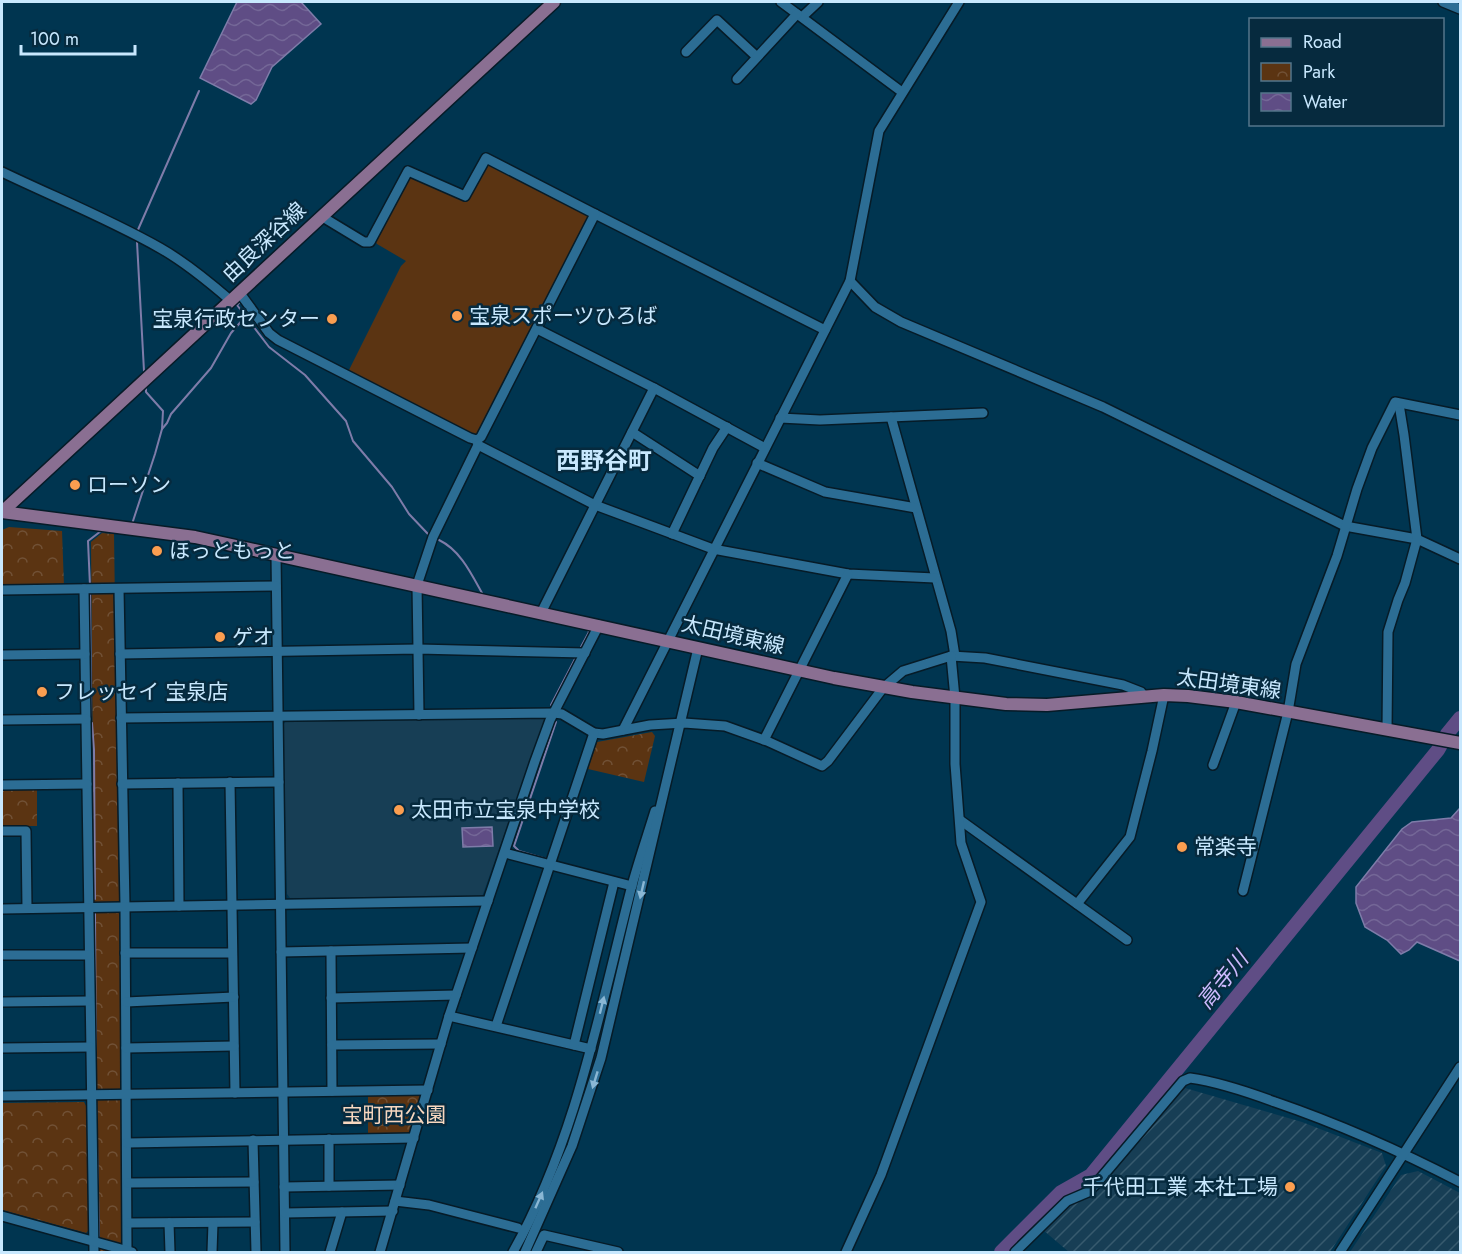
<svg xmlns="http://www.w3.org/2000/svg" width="1462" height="1254" font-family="Jost,'Noto Sans JP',sans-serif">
<defs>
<pattern id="industrial-furrows" width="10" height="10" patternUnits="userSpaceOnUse" patternTransform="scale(1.5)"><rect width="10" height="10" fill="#173e55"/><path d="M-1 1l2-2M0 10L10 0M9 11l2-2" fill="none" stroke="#375a6e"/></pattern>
<pattern id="park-crowns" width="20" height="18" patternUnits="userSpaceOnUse" patternTransform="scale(1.5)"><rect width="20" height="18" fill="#5b3412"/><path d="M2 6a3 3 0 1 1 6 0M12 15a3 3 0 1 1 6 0" fill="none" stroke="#715136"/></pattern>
<pattern id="water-waves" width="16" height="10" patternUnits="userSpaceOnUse" patternTransform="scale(1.5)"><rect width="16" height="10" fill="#5f4d85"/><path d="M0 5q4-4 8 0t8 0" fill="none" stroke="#746797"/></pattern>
</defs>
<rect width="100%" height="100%" fill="#003550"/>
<path fill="#173e55" d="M542 715 545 720 482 897 290 898 287 894 283 725 287 720Z"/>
<g fill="url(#industrial-furrows)">
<path d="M1185 1088 1302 1122 1382 1153 1386 1166 1330 1252H1069L1043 1230 1067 1205 1098 1188 1179 1092Z"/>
<path d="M1418 1171 1460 1193V1252H1350L1401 1175Z"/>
</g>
<path fill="#5b3412" d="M489 164 589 214 590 218 479 435 475 436 351 374 349 370 401 266 406 261 377 244 375 241 409 175 412 174 467 202 485 166Z"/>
<g fill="url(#park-crowns)">
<path d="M9 527 62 531 64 586 2 587V530Z"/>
<path d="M102 533 114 534 124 1252H97L91 542Z"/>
<path d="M652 732 655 736 644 782 588 769 597 742Z"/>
<path d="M37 789V826H2V790Z"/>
<path d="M428 1090 414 1138 368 1139V1091Z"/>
<path d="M84 1102 86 1106 90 1229 86 1233 2 1210V1103Z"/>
</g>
<g fill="url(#water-waves)" stroke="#7e7ca9" stroke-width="1.5">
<path d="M237 2H301L321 24 272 67 256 100 251 104 200 78Z"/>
<path d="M1460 808V961L1417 942 1409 950 1401 954 1387 940 1365 927 1356 903V887L1402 829 1412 822 1451 818Z"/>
<path d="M492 827 493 846 463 847 462 828Z"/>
</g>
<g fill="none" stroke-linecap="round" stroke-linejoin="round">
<g stroke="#7e7ca9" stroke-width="2">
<path d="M137 232 199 91"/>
<path d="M137 242 144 371"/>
<path d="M241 301 237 305 269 347 305 375 346 421 353 441 392 487 409 514 428 534"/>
<path d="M162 429 167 423 171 414 211 368 231 333 245 317"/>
<path d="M132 524 155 454 162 429 163 411 146 392V387"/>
<path d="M439 540C460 550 471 573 482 593"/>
<path d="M90 586 88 541 101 531 119 533"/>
<path d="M90 592 91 718"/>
<path d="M487 607 517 614"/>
<path d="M581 647 589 632 587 628"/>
<path d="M551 705 575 659"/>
<path d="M92 723 94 750 95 899"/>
<path d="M550 860 519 851 514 846 556 722"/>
<path d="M95 913 96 1088"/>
<path d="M96 1101 99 1236"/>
<path d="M99 1250V1252"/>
</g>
<path stroke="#5f4d85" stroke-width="14" d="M1001 1252 1061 1192 1091 1175 1438 750 1447 734 1460 718"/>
<g stroke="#061b27" stroke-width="12">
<g id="minor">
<path d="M781 2 902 92"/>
<path d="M1443 2 1460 9"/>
<path d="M802 17 818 2"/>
<path d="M686 52 717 20 757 57"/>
<path d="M737 79 797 14"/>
<path d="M2 172C54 197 109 219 160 248 185 262 208 281 230 300"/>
<path d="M595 214 825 330"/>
<path d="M850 281 875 307 901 322 1103 407 1345 526 1417 539 1460 559"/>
<path d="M239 292 269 333 278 340 470 438 477 440 481 437 595 214 486 158 465 196 408 171 370 242H364L321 216"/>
<path d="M537 329 654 388 765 448"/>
<path d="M891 417 951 631 955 656"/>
<path d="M780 418 820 420 983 413"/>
<path d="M632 432 700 476"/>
<path d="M477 440 478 445 595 505 713 549 848 574 935 578"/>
<path d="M757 463 825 492 916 508"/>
<path d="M672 534 713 448 727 427"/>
<path d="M276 554 285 1252"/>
<path d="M84 589 94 1252"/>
<path d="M119 589 125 906 127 1252"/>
<path d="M2 590 276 586"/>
<path d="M541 613 654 388"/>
<path d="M120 654 418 649 585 653"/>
<path d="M2 655 85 654"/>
<path d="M419 715 417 585 433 537 478 445"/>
<path d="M121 718 554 713 562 714 594 733 603 734 650 725 684 723 725 726 767 741 822 766 828 761 883 688 903 671 951 656 985 658 1123 685 1141 692 1145 697"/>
<path d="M2 720 86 719"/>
<path d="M623 730 850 281 879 131 959 2"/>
<path d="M1387 730 1388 632 1398 600 1405 583 1417 539 1404 435 1399 404"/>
<path d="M764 740 848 574"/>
<path d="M1213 765 1236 702"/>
<path d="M230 782 235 1093"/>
<path d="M178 783 179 906"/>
<path d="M122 784 279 782"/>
<path d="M2 785 87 784"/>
<path d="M960 820 1127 940"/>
<path d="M2 831H26L27 908"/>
<path d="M505 853 632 886"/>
<path d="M1243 891 1288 712 1296 664 1337 556 1357 489 1372 448 1395 402 1460 415"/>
<path d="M1077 904 1130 837 1152 751 1164 695"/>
<path d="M2 909 488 901"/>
<path d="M331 951 332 1091"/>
<path d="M281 952 472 948"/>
<path d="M125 953H232"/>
<path d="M2 955H89"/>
<path d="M331 998 456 995"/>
<path d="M2 1002 89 1001"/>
<path d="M126 1002 234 997"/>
<path d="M449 1016 591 1049"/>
<path d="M496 1026 594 733"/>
<path d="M332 1045 441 1044"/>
<path d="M574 1045 614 882"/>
<path d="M2 1048 90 1047"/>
<path d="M126 1048 234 1046"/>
<path d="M2 1096 428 1090"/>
<path d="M253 1140 256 1252"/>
<path d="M127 1143 414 1138"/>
<path d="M128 1183 254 1182"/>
<path d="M329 1186V1139"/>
<path d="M284 1187 400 1185"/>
<path d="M395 1201 429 1205 518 1228"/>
<path d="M285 1213 393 1211"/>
<path d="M2 1216 132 1252"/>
<path d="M128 1223 255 1222"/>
<path d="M169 1223 170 1252"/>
<path d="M212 1252 213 1223"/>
<path d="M330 1252 342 1212"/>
<path d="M380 1252 449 1016 535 761 550 720 599 625"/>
<path d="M513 1252C576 1139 599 1013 631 889 638 863 647 837 655 811"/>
<path d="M525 1252 572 1146 601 1058 698 648"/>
<path d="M536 1252 544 1235 618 1252"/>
<path d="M846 1252 881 1175 981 902 961 843 955 764V698L951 656"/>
<path d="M1015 1252 1067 1201 1088 1192 1095 1185 1183 1081 1190 1078C1219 1082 1248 1092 1275 1102 1339 1124 1400 1151 1460 1182"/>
<path d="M1340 1252 1460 1067"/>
</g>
</g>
<g stroke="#061b27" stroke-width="15">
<g id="major">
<path d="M2 512 195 537 834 678 912 692 1006 704 1047 705 1164 695 1188 696 1236 702 1460 743"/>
<path d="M2 512 554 2"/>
</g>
</g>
<use href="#minor" stroke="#2c6d94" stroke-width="9"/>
<use href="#major" stroke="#8a6f92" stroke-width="12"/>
</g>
<defs><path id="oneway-solid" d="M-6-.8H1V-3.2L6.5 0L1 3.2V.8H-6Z" transform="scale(1.5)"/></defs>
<g fill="#8ab7d4">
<use href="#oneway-solid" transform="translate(642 890) rotate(103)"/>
<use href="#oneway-solid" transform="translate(602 1005) rotate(-76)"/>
<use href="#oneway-solid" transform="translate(595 1080) rotate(107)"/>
<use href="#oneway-solid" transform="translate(539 1200) rotate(-66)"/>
</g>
<g fill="#fb9e50" stroke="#062a3e" stroke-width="2">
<circle cx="457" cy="316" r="6"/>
<circle cx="332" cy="319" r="6"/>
<circle cx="75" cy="485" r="6"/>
<circle cx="157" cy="551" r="6"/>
<circle cx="220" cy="637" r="6"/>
<circle cx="42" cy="692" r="6"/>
<circle cx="399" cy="810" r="6"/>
<circle cx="1182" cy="847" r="6"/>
<circle cx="1290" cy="1187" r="6"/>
</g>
<g text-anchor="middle" stroke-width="5" stroke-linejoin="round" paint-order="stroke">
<g font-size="21" fill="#c8e8fe" stroke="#062a3e">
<text transform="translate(264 242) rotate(-43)" y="7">由良深谷線</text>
<text transform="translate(733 635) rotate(13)" y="7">太田境東線</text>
<text transform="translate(1229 684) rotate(8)" y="7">太田境東線</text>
</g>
<g font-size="21" fill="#c8e8fe" stroke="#062a3e" text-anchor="start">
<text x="469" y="323">宝泉スポーツひろば</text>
<text x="320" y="326" text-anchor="end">宝泉行政センター</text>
<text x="87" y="492">ローソン</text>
<text x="169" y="558">ほっともっと</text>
<text x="232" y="644">ゲオ</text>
<text x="54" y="699">フレッセイ 宝泉店</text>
<text x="411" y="817">太田市立宝泉中学校</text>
<text x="1194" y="854">常楽寺</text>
<text x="1278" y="1194" text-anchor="end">千代田工業 本社工場</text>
</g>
<g font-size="21" fill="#f7d7bf" stroke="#062a3e">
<text x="394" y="1122">宝町西公園</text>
</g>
<g font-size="22" font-style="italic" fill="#cebafe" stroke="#062a3e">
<text transform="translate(1222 980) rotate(-51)" y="8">高寺川</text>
</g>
<g font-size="24" font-weight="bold" fill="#c8e8fe" stroke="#062a3e">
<text x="604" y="469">西野谷町</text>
</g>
</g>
<rect width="1462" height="1254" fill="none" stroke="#c8e8fe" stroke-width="6"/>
<rect x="1249" y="18" width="195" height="108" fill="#062a3e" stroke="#54768b" stroke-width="1.5"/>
<rect x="1261" y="38" width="30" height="9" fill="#8a6f92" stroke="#54768b" stroke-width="1.5"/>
<text x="1303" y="48" font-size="18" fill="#c8e8fe">Road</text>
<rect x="1261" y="63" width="30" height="18" fill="url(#park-crowns)" stroke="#54768b" stroke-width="1.5"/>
<text x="1303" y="78" font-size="18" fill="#c8e8fe">Park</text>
<rect x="1261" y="93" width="30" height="18" fill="url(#water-waves)" stroke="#54768b" stroke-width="1.5"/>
<text x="1303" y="108" font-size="18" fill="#c8e8fe">Water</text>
<path d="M21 45v9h114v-9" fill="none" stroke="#c8e8fe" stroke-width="3"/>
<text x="30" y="45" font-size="18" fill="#c8e8fe" stroke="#062a3e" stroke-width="4.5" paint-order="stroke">100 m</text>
</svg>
